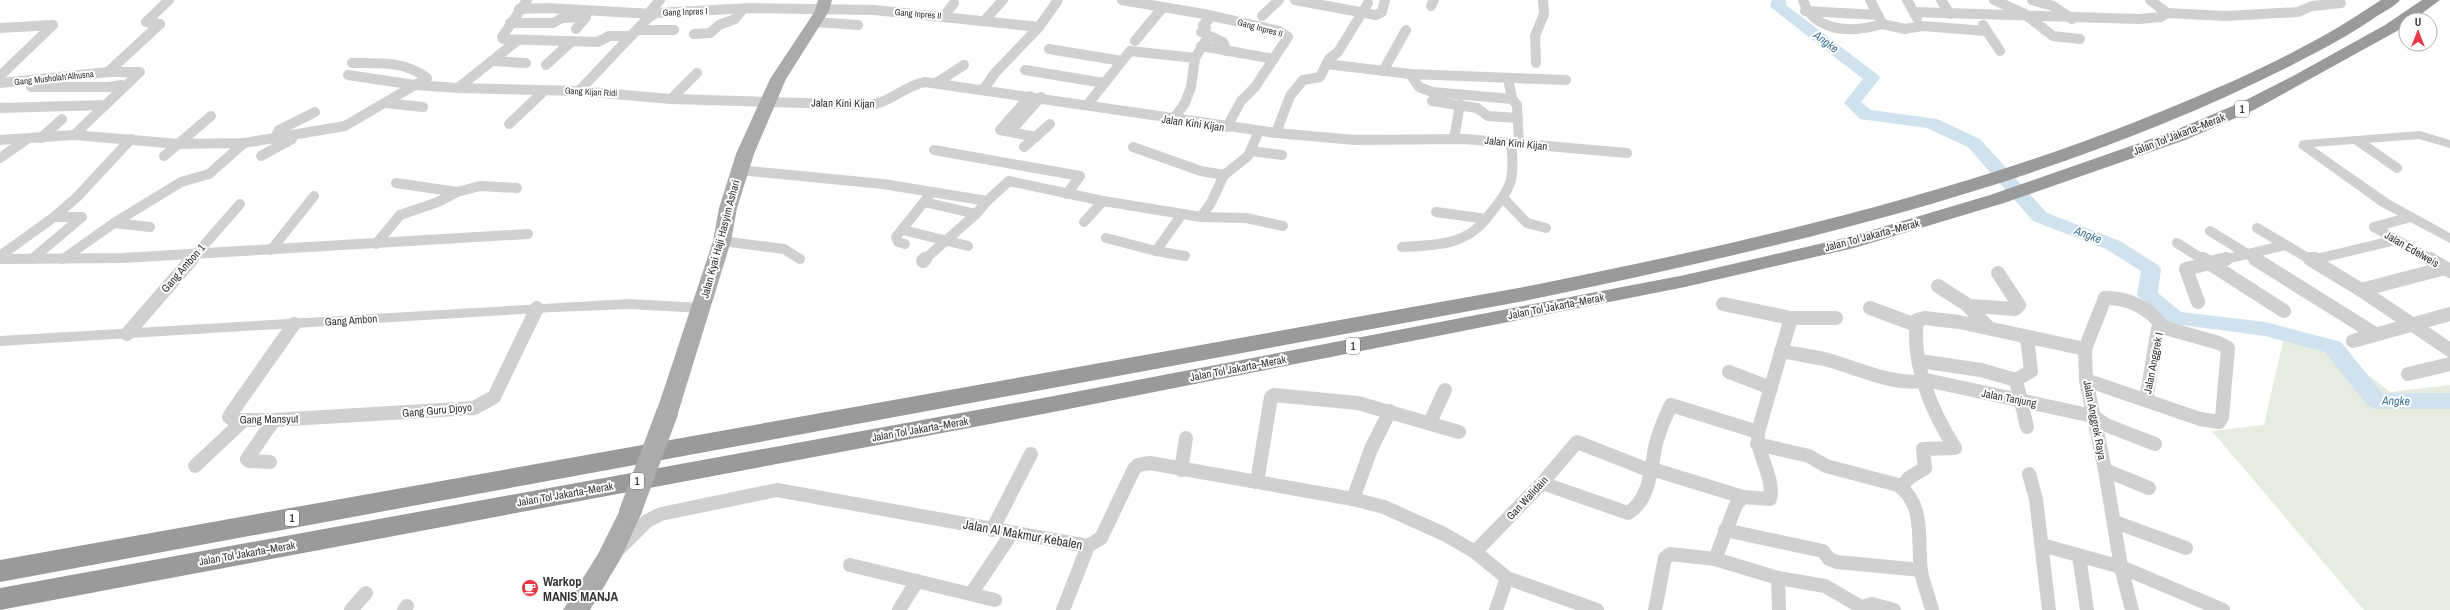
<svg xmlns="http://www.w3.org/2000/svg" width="2450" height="610" font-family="'Archivo Narrow',sans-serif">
<rect width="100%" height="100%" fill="#fff"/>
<path fill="#e6ecdf" d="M2285 333 2326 342 2390 392 2450 385V610H2364L2212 431 2264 425Z"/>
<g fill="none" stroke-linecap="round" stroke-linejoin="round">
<path fill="#cfe2ee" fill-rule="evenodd" d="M1772 0H1786V5L1878 75 1880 78 1861 102 1871 110 1937 119 1980 139 2047 213 2120 241 2158 265 2161 269 2158 293 2181 312 2265 322 2341 342 2382 393H2450V409H2376L2368 406 2325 352 2265 336 2167 323 2137 295 2141 271 2106 249 2033 221 1968 147 1927 128 1860 119 1844 103 1863 79 1773 9 1770 6Z"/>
<g stroke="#d0d0d0" stroke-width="10">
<path d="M527 0 502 37 503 39 598 42 609 36H631"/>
<path d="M1122 0 1204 14 1279 31 1288 37 1255 87 1241 101 1227 127"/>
<path d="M1295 0 1376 15 1382 12 1385 0"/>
<path d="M1803 0C1814 33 1853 33 1882 24"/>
<path d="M1870 0 1881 21"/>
<path d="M1907 0 1917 18"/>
<path d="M1941 0 1950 14"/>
<path d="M1994 0 2023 13 2053 36 2080 39"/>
<path d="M2032 0 2053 6 2072 19"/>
<path d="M1431 6 1434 0"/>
<path d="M519 9 548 8 653 14"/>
<path d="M1805 11 1878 15"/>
<path d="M1914 12 2139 19 2161 17 2167 13 2150 0"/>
<path d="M2167 13 2226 16 2298 12 2312 6 2341 3"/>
<path d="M648 14 660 0"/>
<path d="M944 16 954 3"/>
<path d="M1212 16 1203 25 1206 28 1201 32 1223 42 1227 51"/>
<path d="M1262 16 1279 0"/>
<path d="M984 21 1003 0"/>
<path d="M815 22 858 25"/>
<path d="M510 23H553L562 18 586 17"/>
<path d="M160 24 146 22 169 0"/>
<path d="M1882 24 1905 29 1922 26 1986 31"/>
<path d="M1983 25 2000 51"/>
<path d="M0 28 53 25 0 76"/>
<path d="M576 29 586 17"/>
<path d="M637 30H674"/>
<path d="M694 34 710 33 719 25 735 19 743 9"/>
<path d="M1135 41 1163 7"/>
<path d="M1201 46 1274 59"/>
<path d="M1049 49 1122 61"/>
<path d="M493 61 526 63"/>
<path d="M1536 63 1535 36 1544 14 1543 0"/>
<path d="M1326 64 1410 74 1566 80"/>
<path d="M546 65 572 41"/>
<path d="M1025 70 1104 83"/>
<path d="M1383 71 1406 30"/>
<path d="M108 72 160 24"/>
<path d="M1410 74 1419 87 1432 92 1512 99"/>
<path d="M348 75 415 85 458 88 579 91 671 99 869 105C890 103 904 86 925 82L1276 133 1355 140 1465 139 1627 153"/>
<path d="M1508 78 1512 99 1517 105 1519 144"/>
<path d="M0 83 108 72H140L74 135"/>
<path d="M936 83 964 65"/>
<path d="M31 87H109L121 85"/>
<path d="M458 88 518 40"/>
<path d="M983 90 995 73 1039 27 1058 0"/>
<path d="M579 91 648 18 656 13 750 8 874 10 1039 27"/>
<path d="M1030 96 1000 130 1036 137"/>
<path d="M671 99 697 73"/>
<path d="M1432 101 1477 108 1488 116 1518 118"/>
<path d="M386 103 423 107"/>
<path d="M1088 104 1130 51 1195 58"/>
<path d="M0 108 105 105"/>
<path d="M1173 120 1185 103 1191 87 1195 58 1208 37"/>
<path d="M509 124 544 91"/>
<path d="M1010 132 1041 97"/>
<path d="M1276 133 1290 96 1303 80 1320 77 1329 59 1338 52 1368 3"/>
<path d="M41 138 62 119"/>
<path d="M274 139 279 130 315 112"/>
<path d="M1454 139 1460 104"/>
<path d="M0 140 74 135 179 144 244 143 345 126 427 78C405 61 379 63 352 63"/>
<path d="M2358 141 2397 168"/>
<path d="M1024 147 1050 124"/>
<path d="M1133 147 1201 171 1224 175"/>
<path d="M934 150 1080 176 1067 194"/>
<path d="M1251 151 1282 155"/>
<path d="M164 156 211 116"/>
<path d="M261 156 292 139"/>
<path d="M0 158 26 140"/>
<path d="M739 170 883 184 987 201 1009 181 1103 201 1201 217 1246 218 1283 226"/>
<path d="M396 183 457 192 480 186 517 188"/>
<path d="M932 192 924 202 976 214"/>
<path d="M1503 198 1527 223 1546 228"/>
<path d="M1436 212 1486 219C1510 188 1516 184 1511 143"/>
<path d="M1201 217 1211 203 1224 175 1248 156 1259 131"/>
<path d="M1084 222 1103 201"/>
<path d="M114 223 150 227"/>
<path d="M2374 227 2432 260"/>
<path d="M2374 227 2411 217"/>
<path d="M2257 228 2311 260"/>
<path d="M903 230 968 246"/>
<path d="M2210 231 2257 260"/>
<path d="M1106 238 1156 251 1182 214"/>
<path d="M722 241 784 249 800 259"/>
<path d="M2177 243 2204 260"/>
<path d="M376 244 400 215 438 202 457 192"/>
<path d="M905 244 898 242 896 237 924 202"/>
<path d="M1402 247C1434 245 1465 246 1486 219"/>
<path d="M271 250 314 196"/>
<path d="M1156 251 1185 256"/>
<path d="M0 256 54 217 77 197 131 139"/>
<path d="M0 259 123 258 528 234"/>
<path d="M32 259 82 217H54"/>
<path d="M63 259 114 223 181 182 209 174 244 143"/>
<path d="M191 260 240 204"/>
<path d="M924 260 976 214 987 201"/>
<path d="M2222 260 2286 245"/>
<path d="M2312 260 2396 240"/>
</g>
<g stroke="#d0d0d0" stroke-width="14">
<path d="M2203 259 2284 311"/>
<path d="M2255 259 2375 334"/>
<path d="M2310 259 2361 290 2450 350"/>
<path d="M2430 259 2450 271"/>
<path d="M2312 260 2315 259"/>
<path d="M923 261 925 259"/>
<path d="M1938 286 1966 304 1989 328"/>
<path d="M2361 290 2445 268"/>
<path d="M2198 302 2186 269 2226 259"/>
<path d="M1723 304 1791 318H1836"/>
<path d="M1972 306 2015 309 2019 305 1998 273"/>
<path d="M1870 308 1916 325"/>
<path d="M294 324 232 412 229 417 233 420H274L474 408 494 397 537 308"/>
<path d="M127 334 192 259"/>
<path d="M2353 341 2450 314"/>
<path d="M1781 351C1795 354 1810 356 1824 359 1853 366 1897 388 1926 380"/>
<path d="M1920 361 1981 370 2016 380 2031 371 2027 337"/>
<path d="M1729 372 1771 388"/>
<path d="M2408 374 2450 364"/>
<path d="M1926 380 2093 416 2106 425 2155 444"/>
<path d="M2016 380 2027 427"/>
<path d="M2086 380 2200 419 2219 422 2222 417 2228 348 2219 343 2162 327"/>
<path d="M2146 400 2158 329 2162 327"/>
<path d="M1430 422 1445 390"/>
<path d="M1757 444 1809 456 1826 466 1898 485C1926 505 1917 541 1921 571 1923 584 1929 597 1932 610"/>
<path d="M270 462 249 461 247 459 274 420"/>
<path d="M195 466 243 421"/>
<path d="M1652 469 1743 497 1770 499C1775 477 1756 455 1758 432L1791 318"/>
<path d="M1181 470 1186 438"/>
<path d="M2105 470 2149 488"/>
<path d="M2029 474 2036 499 2049 610"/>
<path d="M1257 482 1271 397 1274 395 1358 403 1459 432"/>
<path d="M1542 483 1628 513C1651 499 1651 466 1656 443 1660 430 1665 417 1671 405L1758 432"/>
<path d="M1901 487 1909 478 1925 468 1923 449 1955 448C1932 412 1911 364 1917 320L1925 318 1959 322 2085 349"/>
<path d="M1353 499 1371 449 1390 411"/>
<path d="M2115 522 2186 548"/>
<path d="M992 530 1031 454"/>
<path d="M1725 530 1823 551 1829 559 1837 562 1921 570"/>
<path d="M2042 545 2121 567 2223 610"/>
<path d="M619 549 647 521 661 514 777 490 1088 546 1101 538 1134 469 1138 465 1150 463 1353 499 1384 507 1444 534 1475 552 1507 578 1597 610"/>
<path d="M1475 552 1542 483 1577 442 1651 471"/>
<path d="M2079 556 2087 610"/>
<path d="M1715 559 1736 505 1743 497"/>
<path d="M850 565 995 600"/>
<path d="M1778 578 1779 610"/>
<path d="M971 594 1012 533"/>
<path d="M351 610 366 593"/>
<path d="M404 610 407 606"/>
<path d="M899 610 917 581"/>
<path d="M1063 610 1088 546"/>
<path d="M1496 610 1507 578"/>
<path d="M1655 610 1665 558 1670 554 1715 559 1778 578 1825 586 1861 607 1872 604 1894 610"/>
<path d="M2132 610 2121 567 2105 470 2086 380 2085 349 2105 298C2126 297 2151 308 2162 327"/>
</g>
<g fill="#d0d0d0" fill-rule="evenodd">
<path d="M2420 131 2450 140V148L2419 139 2314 147 2390 200 2450 233V243L2380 206 2298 147 2300 141 2305 140Z"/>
<path d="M629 299 702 303 708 304 710 308 708 312 702 313 629 309 553 312 0 346V336Z"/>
</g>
<g fill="#ababab" fill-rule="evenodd">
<path d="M818 0H832L829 11 786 79 754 154 737 208 731 241 678 413 675 418 667 420 659 418 656 413 713 241 719 208 736 154 770 79 815 11Z"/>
<path d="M630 503 638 506 642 512 621 558 590 610H563L598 554 622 506Z"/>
</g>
<g fill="#9a9a9a" fill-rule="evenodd">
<path d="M2381 0H2400C2394 7 2385 11 2377 16 2350 35 2321 50 2292 65 2051 187 1787 246 1524 301L0 582V560L1524 287C1733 245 1941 199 2140 120 2202 95 2264 69 2323 36 2343 25 2362 12 2381 0Z"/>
<path d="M2422 0H2440L2413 20H2406V25L2397 31 2254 110 2185 140 2004 203 1854 248 1685 287 1043 414 0 610V588L1043 398 1685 275 1849 237 1990 195 2171 132 2242 102 2293 76 2385 25Z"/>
</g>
<path stroke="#ababab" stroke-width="22" d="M630 512 667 413"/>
</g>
<defs>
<g id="cafe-disc" transform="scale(0.9)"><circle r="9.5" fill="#e63946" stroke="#fff"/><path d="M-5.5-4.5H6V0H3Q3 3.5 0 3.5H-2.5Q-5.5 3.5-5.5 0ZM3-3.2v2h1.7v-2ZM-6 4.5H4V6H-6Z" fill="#fff"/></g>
</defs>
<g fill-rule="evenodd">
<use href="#cafe-disc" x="530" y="588"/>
</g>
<g text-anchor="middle" stroke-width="4" stroke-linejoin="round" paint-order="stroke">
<g font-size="9" fill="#333" stroke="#fff">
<text transform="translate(685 12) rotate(-2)" y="3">Gang Inpres I</text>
<text transform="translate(918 14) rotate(5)" y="3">Gang Inpres II</text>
<text transform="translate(1260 28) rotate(15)" y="3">Gang Inpres II</text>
<text transform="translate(54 78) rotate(-6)" y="3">Gang Musholah'Alhusna</text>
<text transform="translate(591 92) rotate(3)" y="3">Gang Kijan Ridi</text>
</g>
<g fill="#fff" stroke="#707070" stroke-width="1">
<rect x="2235" y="101" width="14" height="16" rx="3"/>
<rect x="1346" y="338" width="14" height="16" rx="3"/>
<rect x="630" y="473" width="14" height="16" rx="3"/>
<rect x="285" y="510" width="14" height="16" rx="3"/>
</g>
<g font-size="10" font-weight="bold" fill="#333">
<text x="2242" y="113">1</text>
<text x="1353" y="350">1</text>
<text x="637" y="485">1</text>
<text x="292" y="522">1</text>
</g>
<g font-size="11" fill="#333" stroke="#fff">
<text transform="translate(843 103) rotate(1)" y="4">Jalan Kini Kijan</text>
<text transform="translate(1193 123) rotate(8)" y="4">Jalan Kini Kijan</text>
<text transform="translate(2179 134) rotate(-21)" y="4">Jalan Tol Jakarta–Merak</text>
<text transform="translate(1516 143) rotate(6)" y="4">Jalan Kini Kijan</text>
<text transform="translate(1872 235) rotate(-15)" y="4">Jalan Tol Jakarta–Merak</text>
<text transform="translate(720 239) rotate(-75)" y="4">Jalan Kyai Haji Hasyim Ashari</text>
<text transform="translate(2412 249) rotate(30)" y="4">Jalan Edelweis</text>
<text transform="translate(183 268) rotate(-49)" y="4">Gang Ambon 1</text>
<text transform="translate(1556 306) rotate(-11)" y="4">Jalan Tol Jakarta–Merak</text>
<text transform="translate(351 320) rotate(-4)" y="4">Gang Ambon</text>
<text transform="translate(2153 363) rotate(-79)" y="4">Jalan Anggrek I</text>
<text transform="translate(1238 368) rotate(-11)" y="4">Jalan Tol Jakarta–Merak</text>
<text transform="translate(2009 398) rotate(11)" y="4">Jalan Tanjung</text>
<text transform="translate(437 410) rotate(-5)" y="4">Gang Guru Djoyo</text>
<text transform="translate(269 419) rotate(-1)" y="4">Gang Mansyut</text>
<text transform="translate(2095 420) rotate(79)" y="4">Jalan Anggrek Raya</text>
<text transform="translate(920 429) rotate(-10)" y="4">Jalan Tol Jakarta–Merak</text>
<text transform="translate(565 494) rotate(-10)" y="4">Jalan Tol Jakarta–Merak</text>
<text transform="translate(1527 498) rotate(-47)" y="4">Gan Walidain</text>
<text transform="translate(247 553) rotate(-10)" y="4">Jalan Tol Jakarta–Merak</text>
</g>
<g font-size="12" font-style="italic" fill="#3f7597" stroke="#fff">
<text transform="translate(1826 42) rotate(37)" y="4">Angke</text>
<text transform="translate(2088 235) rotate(21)" y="4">Angke</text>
<text transform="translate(2396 401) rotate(1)" y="4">Angke</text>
</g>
<g font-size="13" fill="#333" stroke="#fff">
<text transform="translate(1023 534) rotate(10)" y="5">Jalan Al Makmur Kebalen</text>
</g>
<g font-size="13" font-weight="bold" fill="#333" stroke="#fff" text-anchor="start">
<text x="543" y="586">Warkop<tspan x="543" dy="15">MANIS MANJA</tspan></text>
</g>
</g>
<g transform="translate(2418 32)"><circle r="19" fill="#ffffff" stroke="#adadad"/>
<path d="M0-3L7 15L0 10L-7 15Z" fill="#e63946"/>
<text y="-6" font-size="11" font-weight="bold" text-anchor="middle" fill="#333333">U</text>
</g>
</svg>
